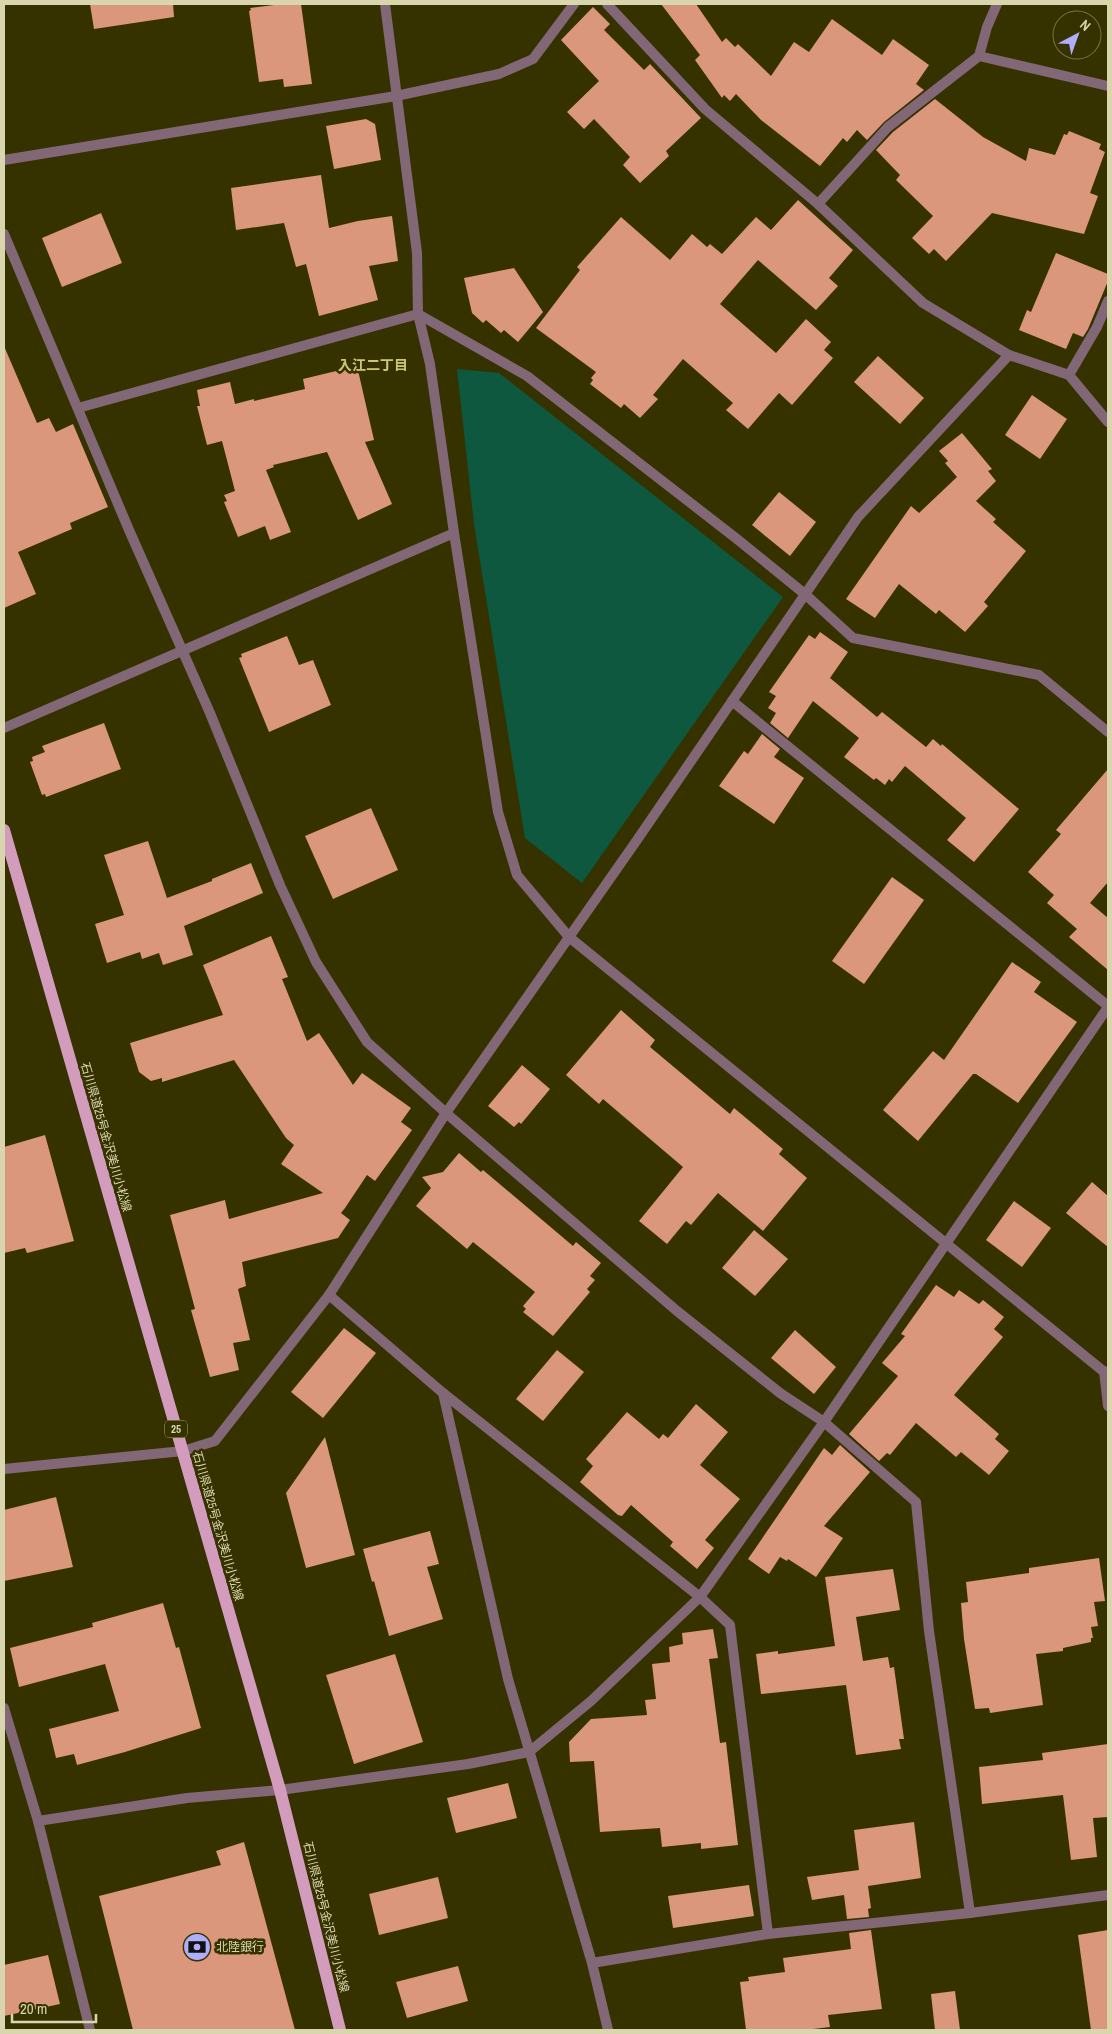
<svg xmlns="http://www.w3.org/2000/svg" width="1112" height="2034" font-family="'Archivo Narrow','Noto Sans JP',sans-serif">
<rect width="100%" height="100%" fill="#363200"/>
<path fill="#0d583e" d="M457 369 499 373 783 597 582 883 525 838 474 524Z"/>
<g fill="#da977b">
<path d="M90 4H173L174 17 94 29Z"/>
<path d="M282 4H301L312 84 284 87 283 79 259 82 249 11 251 10 250 8Z"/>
<path d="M661 4H696L722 42 726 38 735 47 738 44 771 76 794 42 809 52 832 19 882 55 893 39 929 65 916 84 924 90 884 122 867 140 857 130 847 142 843 138 820 166 761 120 736 94 730 101 724 95 722 98 695 60 700 55Z"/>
<path d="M593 7 610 24 604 30 644 70 650 64 701 118 666 151 669 156 640 183 623 165 630 157 594 119 584 129 567 112 599 81 561 40Z"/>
<path d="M935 99 983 137 1026 161 1029 148 1055 155 1064 134 1067 135 1069 131 1101 144 1099 149 1105 152 1090 193 1098 196 1084 234 992 213 946 261 934 249 929 254 912 238 933 216 896 180 900 175 876 150 893 132Z"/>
<path d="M366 119 375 124 381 160 334 169 326 126Z"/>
<path d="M321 175 329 228 358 221 392 216 398 261 369 266 378 300 319 316 306 264 296 267 284 223 236 230 231 188Z"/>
<path d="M798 200 853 250 829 278 838 286 816 310 758 260 720 304 776 353 806 319 831 342 824 350 833 358 792 405 779 393 748 429 726 410 733 403 683 359 653 395 658 399 640 418 624 404 621 408 590 384 593 380 591 378 596 372 536 328 580 270 577 267 621 217 670 260 692 234 707 247 710 244 722 254 756 217 771 230Z"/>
<path d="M101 213 122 263 62 287 42 238Z"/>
<path d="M1056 253 1108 274V281L1088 329 1083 337 1073 333 1066 349 1019 330 1027 310 1031 312Z"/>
<path d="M514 268 543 312 518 342 504 330 501 333 486 320 483 323 472 313 464 278Z"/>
<path d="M4 346 37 423 49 418 56 432 73 424 108 507 70 523 72 529 18 552 36 594 4 608Z"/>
<path d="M878 356 924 398 900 424 854 382Z"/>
<path d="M357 366 374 440 365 442 392 504 358 520 327 452 273 465 274 467 266 470 291 532 270 540 265 526 238 537 224 502 227 501 224 495 235 491 222 441 207 445 197 406H200L197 390 230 382 235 404 254 399V401L305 389 303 379Z"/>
<path d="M1032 395 1067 419 1040 459 1005 435Z"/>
<path d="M962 433 992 469 988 471 996 481 976 501 996 519 993 522 1026 551 984 602 988 606 965 632 939 610 936 614 899 584 875 618 846 599 911 506 919 513 957 477 945 463 948 461 939 451Z"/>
<path d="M779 492 816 522 790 556 752 525Z"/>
<path d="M820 632 848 652 830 678 877 717 882 712 926 747 933 739 941 746 942 744 1019 809 974 862 947 840 966 818 905 766 892 782 889 779 885 785 876 778 874 780 844 757 859 738 813 701 788 738 770 723 776 713 768 708 776 696 769 692 809 635 815 639Z"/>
<path d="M287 636 299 665 313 660 331 705 269 732 239 658 242 657 241 654Z"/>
<path d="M104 723 121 769 46 797 45 794 42 795 30 762 33 761 32 757 45 752 42 746Z"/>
<path d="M762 734 780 749 774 757 804 778 774 824 719 786 744 751 748 754Z"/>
<path d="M1108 769V882L1090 903 1108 918V970L1069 937 1077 929 1047 903 1054 895 1028 872 1061 834 1056 830Z"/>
<path d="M371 808 398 870 333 899 305 836Z"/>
<path d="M148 841 167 898 212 881V879L251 863 263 893 184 926 193 955 163 965 159 953 142 959 140 952 107 963 95 924 124 915 104 855Z"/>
<path d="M892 877 924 900 864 984 832 961Z"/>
<path d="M271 936 288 977 282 979 307 1041 319 1033 353 1085 362 1073 411 1108 401 1122 412 1130 375 1181 367 1175 345 1208 341 1213 350 1220 338 1238 242 1262 246 1286 238 1289 250 1340 233 1343 239 1370 210 1377 191 1310 195 1309 170 1215 225 1200 229 1219 323 1193 281 1164 294 1145 286 1138 234 1060 162 1082V1078L151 1081 139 1072 130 1043 223 1015 203 965Z"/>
<path d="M1012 962 1041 982 1034 992 1077 1022 1018 1103 976 1074H973L918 1141 883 1110 933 1051 944 1060Z"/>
<path d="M621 1010 655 1040 650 1047 730 1114 734 1108 783 1149 779 1154 807 1178 763 1231 718 1193 691 1225 686 1221 667 1244 639 1221 683 1167 603 1099 599 1104 566 1075Z"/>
<path d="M522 1065 550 1089 521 1124 519 1122 514 1127 488 1106Z"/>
<path d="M45 1135 74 1241 27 1253 25 1248 4 1253V1147Z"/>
<path d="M459 1153 481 1172 483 1170 573 1246 576 1242 601 1263 590 1276 595 1280 587 1289 590 1292 553 1336 523 1312 526 1309 523 1306 535 1292 473 1242 467 1249 416 1206 431 1188 422 1177 443 1172Z"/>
<path d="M1092 1182 1108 1196V1247L1066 1213Z"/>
<path d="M1014 1201 1051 1228 1022 1267 986 1240Z"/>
<path d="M754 1230 788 1259 755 1296 722 1268Z"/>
<path d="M936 1285 954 1297 959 1290 979 1304 983 1300 1004 1317 994 1329 1003 1337 954 1395 999 1434 995 1439 1009 1451 989 1475 961 1452 956 1457 916 1423 890 1455 887 1453 879 1461 849 1434 898 1376 882 1363 905 1336 901 1334Z"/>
<path d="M344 1328 376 1353 323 1418 291 1392Z"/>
<path d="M795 1330 836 1367 814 1394 771 1358Z"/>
<path d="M557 1350 584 1372 543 1421 516 1399Z"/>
<path d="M696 1404 728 1432 700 1465 740 1499 705 1540 714 1548 697 1569 670 1546 673 1542 631 1505 622 1516 618 1515 580 1482 593 1466 586 1459 627 1412 659 1439 663 1434 668 1438Z"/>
<path d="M325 1437 355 1555 306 1568 286 1493Z"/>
<path d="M840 1445 870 1472 824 1526 843 1538 816 1577 788 1559 787 1561 780 1557 769 1574 748 1559 824 1448 832 1455Z"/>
<path d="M56 1497 73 1567 4 1581V1510Z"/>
<path d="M430 1531 439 1564 427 1567 443 1619 389 1636 374 1581 372 1582 363 1549Z"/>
<path d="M1099 1558 1105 1601 1094 1602 1098 1626 1091 1627 1093 1638H1091V1642L1063 1648V1651L1036 1654 1043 1705 990 1713 989 1708 975 1709 964 1639 961 1603 968 1602 966 1582 1029 1573V1568Z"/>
<path d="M893 1569 900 1610 856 1617 863 1661 888 1657 890 1668 894 1667 904 1739H899L901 1749 856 1755 846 1685 761 1694 756 1654 778 1651V1654L835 1646 825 1577Z"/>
<path d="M163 1603 176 1648 179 1647 201 1728 125 1752 77 1765 74 1754 56 1758 49 1729 119 1711 105 1664 19 1687 10 1648 93 1627 92 1623Z"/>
<path d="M713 1629 718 1658 709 1659 720 1743 726 1742 738 1845 701 1849V1843L662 1847 660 1828 600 1832 594 1761 570 1762 569 1742 591 1719 647 1715 645 1700 656 1699 652 1664 670 1662 669 1647 683 1644 682 1633Z"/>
<path d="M395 1654 423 1742 354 1764 326 1675Z"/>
<path d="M1108 1744V1817L1093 1818 1097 1857 1071 1860 1063 1795 982 1804 979 1767 1043 1760 1042 1753Z"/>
<path d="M508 1783 517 1818 456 1833 447 1798Z"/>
<path d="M914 1822 921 1878 868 1886 871 1908 868 1909 869 1917 847 1919 844 1895 812 1900 807 1877 859 1870 854 1830Z"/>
<path d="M244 1842 295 2030H133L99 1896 221 1865 216 1851Z"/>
<path d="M438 1877 448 1918 379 1935 369 1894Z"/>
<path d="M749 1885 754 1916 673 1928 668 1896Z"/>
<path d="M871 1930 882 2009 828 2015 830 2027 805 2030H746L740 1982 749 1981 748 1977 785 1972 783 1958 851 1949 849 1933Z"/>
<path d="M1108 1930V2030H1091L1078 1935Z"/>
<path d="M48 1955 60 2004 4 2016V1965Z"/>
<path d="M458 1966 468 2001 407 2018 396 1982Z"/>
<path d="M955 1991 960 2030H935L931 1994Z"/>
</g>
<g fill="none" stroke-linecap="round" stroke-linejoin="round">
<g stroke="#826776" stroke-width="10">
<path d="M385 4 417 253 418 314 430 364 454 533 498 812 517 875 569 937 1108 1375"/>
<path d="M607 4 705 109 818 204 923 303 1009 355 1069 375 1108 422"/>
<path d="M979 56 1108 86"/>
<path d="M4 160 396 96 499 74 533 59 574 4"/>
<path d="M818 204 888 127 979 56 987 27 997 4"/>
<path d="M4 234 129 530 210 713 280 885 316 962 367 1042 446 1113 677 1311 780 1393 824 1422 916 1502 929 1631 970 1913"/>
<path d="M1069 375 1097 327 1108 301"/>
<path d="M78 408 418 314 527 376 737 539 806 595 853 638 1039 675 1108 732"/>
<path d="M732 701 1108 1006"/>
<path d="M4 728 454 533"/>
<path d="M329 1295 443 1393 508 1679 592 1963 608 2030"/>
<path d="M1104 1371 1108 1406"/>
<path d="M443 1393 700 1597 730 1625 768 1934"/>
<path d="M4 1469 183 1451 215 1441 329 1295 446 1113 637 840 858 517 1009 355"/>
<path d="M4 1708 38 1821 90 2030"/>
<path d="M38 1821 187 1798 280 1790 468 1764 529 1752 591 1701 700 1597 824 1422 1108 1007"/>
<path d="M592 1963 768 1934 970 1913 1108 1895"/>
</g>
<path stroke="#d39cbc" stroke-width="12" d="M4 830 280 1790 340 2030"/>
</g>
<defs>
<g id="bank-disc" transform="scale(1.4375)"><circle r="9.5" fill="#aeaefa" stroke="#363200"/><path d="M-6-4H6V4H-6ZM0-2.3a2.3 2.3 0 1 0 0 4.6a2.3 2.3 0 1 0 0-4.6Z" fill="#111"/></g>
</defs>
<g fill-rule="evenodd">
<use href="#bank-disc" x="197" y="1947"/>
</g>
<g text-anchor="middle" stroke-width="5" stroke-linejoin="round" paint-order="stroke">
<rect fill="#363200" stroke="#a8a579" stroke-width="1" x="165" y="1420.5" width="22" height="17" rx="4"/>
<g font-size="11" font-weight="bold" fill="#d9d6ad">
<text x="176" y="1433">25</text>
</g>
<g font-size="12" fill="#d9d6ad" stroke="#363200">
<text transform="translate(106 1137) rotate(74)" y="4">石川県道25号金沢美川小松線</text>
<text transform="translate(218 1526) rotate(74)" y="4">石川県道25号金沢美川小松線</text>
<text transform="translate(326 1917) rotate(76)" y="4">石川県道25号金沢美川小松線</text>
</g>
<g font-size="12" fill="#d9d6ad" stroke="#363200" text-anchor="start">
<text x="216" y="1951">北陸銀行</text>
</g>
<g font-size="14" font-weight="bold" fill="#d0c871" stroke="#363200">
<text x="373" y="370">入江二丁目</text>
</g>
</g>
<rect width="1112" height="2034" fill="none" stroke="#d9d6ad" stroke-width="10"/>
<g transform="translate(1077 35) rotate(41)"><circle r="24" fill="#363200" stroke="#777445"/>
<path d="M0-4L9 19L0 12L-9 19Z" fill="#aeaefa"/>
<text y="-8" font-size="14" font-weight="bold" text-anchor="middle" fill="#d9d6ad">N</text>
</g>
<path d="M12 2014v8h84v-8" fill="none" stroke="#d9d6ad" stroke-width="2.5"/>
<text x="20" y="2014" font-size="15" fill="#d9d6ad" stroke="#363200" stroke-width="4" paint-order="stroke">20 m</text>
</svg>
